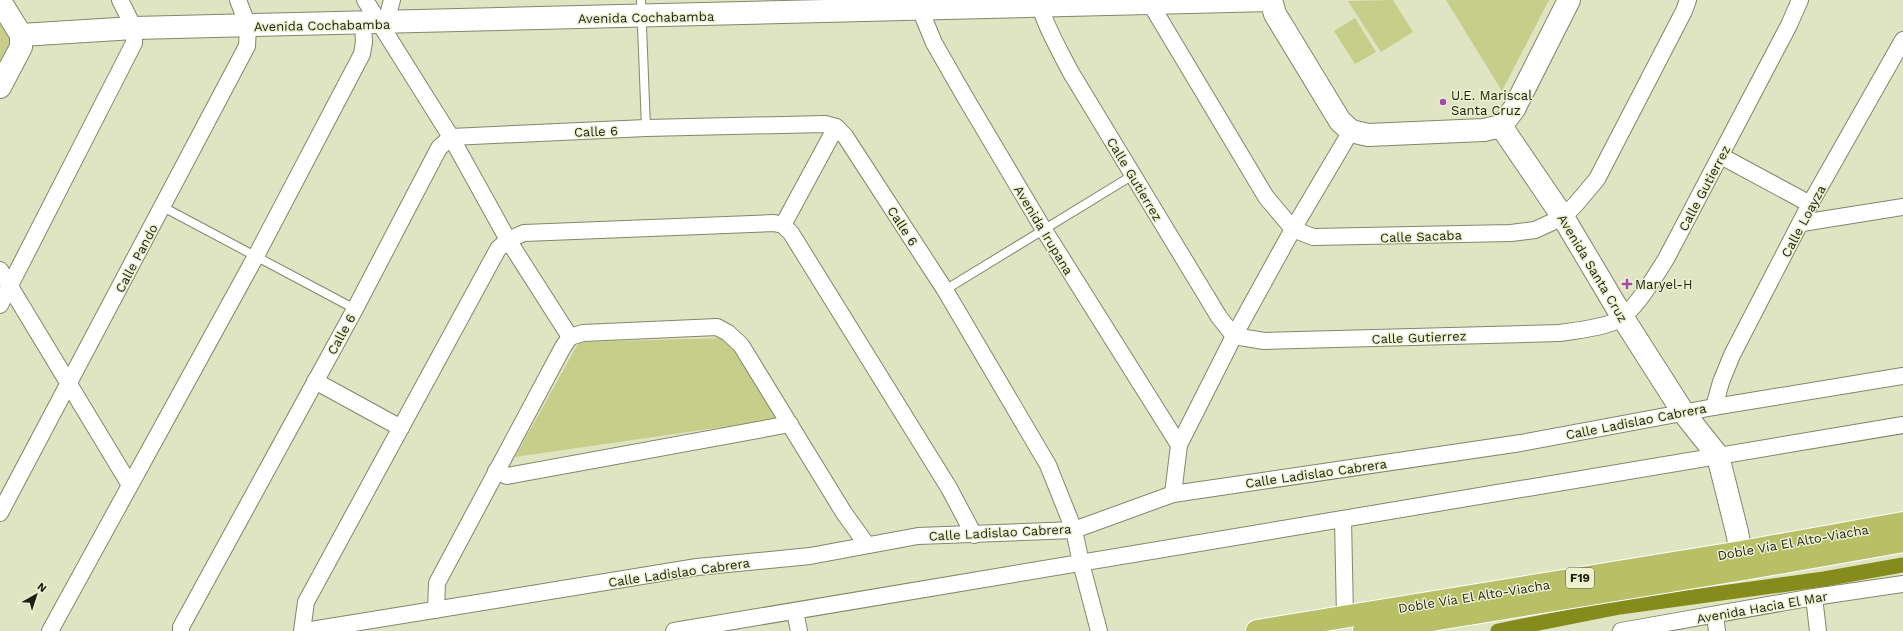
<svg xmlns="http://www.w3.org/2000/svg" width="1903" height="631" font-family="'Work Sans',sans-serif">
<rect width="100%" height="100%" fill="#dfe4c3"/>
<g fill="#c6ce8a">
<path d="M1393 0 1413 32 1381 52 1348 1Z"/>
<path d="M1446 0H1549L1502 91Z"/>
<path d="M0 10 15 33 0 62Z"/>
<path d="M1355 18 1376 52 1355 64 1334 31Z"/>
<path d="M726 338 777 419 515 457 579 342Z"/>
</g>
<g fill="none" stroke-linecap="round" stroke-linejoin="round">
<path stroke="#858c1c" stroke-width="15" d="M1498 631 1620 607 1824 579 1903 565"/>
<g stroke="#838769" stroke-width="10">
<g id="lane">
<path d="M641 0 646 128"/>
<path d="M163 207 355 309"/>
<path d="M945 290 1133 175"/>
</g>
</g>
<g stroke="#838769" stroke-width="18">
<g id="street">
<path d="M365 0 451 137 508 240 570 337"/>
<path d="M922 0 920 9 934 43 965 97 1044 230 1179 445"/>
<path d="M1040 0C1038 13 1063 57 1070 71L1219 317 1234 336 1264 341 1560 333C1574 331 1614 326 1623 317 1640 302 1654 278 1666 259L1789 25 1800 0"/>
<path d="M1151 0 1150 3 1266 197 1293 229 1313 237 1511 233 1535 230 1563 217 1576 204 1597 179 1684 11 1688 0"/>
<path d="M390 23 389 11 392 0"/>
<path d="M1721 156 1810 204"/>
<path d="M1802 223 1903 207"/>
<path d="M783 225 836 127"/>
<path d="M0 270 130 485"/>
<path d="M0 305 134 43V28L120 0"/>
<path d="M315 381 401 428"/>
<path d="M1714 407 1721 382 1732 355 1810 204 1903 40"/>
<path d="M496 471 507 476 790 424"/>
<path d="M1173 494 1179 445 1234 336 1293 229 1351 131"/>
<path d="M0 513 247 46 248 26 238 0"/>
<path d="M1343 519 1345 617"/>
<path d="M1814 597 1818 631"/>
<path d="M436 610 437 583 563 347 570 337 583 333 717 327 728 333 741 345 844 513 867 545"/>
<path d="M795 612 799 631"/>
<path d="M1715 615 1717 631"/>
<path d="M50 631 256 256 362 54 364 42 363 24"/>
<path d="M181 631V627L355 309 439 148 451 137 646 128 825 124 836 127 845 136 945 290 1048 465 1074 530 1081 563 1099 631"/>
<path d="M302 631 306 602 498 249 508 240 524 233 774 223 783 225 791 233 949 488 974 535"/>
<path d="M305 631 697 567 810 556 918 536 1074 530 1173 494 1521 443 1714 407 1903 376"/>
<path d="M674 631 1903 425"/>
<path d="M1621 631 1814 597 1903 584"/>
</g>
</g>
<g stroke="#838769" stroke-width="24">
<g id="secondary">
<path d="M1271 0 1275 14 1340 121 1351 131 1368 135 1484 130 1501 126 1514 109 1569 0"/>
<path d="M0 1 21 35V47L0 87"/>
<path d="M21 35 134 28 1271 0"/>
<path d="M1501 126 1563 217 1623 318 1683 412 1718 456 1737 532 1744 569"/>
</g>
</g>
<g stroke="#fff" stroke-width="24">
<g id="highway">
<path d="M1257 631 1741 552 1903 523"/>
<path d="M1364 631 1744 569 1903 541"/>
</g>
</g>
<use href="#lane" stroke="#fff" stroke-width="8"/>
<use href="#street" stroke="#fff" stroke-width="16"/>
<use href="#secondary" stroke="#fff" stroke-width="22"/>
<use href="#highway" stroke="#b7c066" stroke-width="22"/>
</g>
<g fill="#a748b1" stroke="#edf1d0" stroke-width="1.5">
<circle cx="1443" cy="102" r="4"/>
<path d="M1625 278h4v4h4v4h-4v4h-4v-4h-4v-4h4z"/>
</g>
<g text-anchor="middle" stroke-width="3" stroke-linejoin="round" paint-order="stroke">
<rect fill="#edf1d0" stroke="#5c5f4c" stroke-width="1" x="1566" y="568" width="28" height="20" rx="3"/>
<g font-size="12" font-weight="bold" fill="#1e2014">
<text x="1580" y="582">F19</text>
</g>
<g font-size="13" fill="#1e2014" stroke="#edf1d0">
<text transform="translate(646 17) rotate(-1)" y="5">Avenida Cochabamba</text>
<text transform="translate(322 25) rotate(-1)" y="5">Avenida Cochabamba</text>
<text transform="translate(596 131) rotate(-2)" y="5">Calle 6</text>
<text transform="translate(1135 179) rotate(59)" y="5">Calle Gutierrez</text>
<text transform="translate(1704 188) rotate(-62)" y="5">Calle Gutierrez</text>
<text transform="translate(1803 221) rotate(-62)" y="5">Calle Loayza</text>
<text transform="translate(903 226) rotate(57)" y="5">Calle 6</text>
<text transform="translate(1044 230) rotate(59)" y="5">Avenida Irupana</text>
<text transform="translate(1421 236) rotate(-2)" y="5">Calle Sacaba</text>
<text transform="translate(136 258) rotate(-62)" y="5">Calle Pando</text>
<text transform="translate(1593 268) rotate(59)" y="5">Avenida Santa Cruz</text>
<text transform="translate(341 334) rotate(-61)" y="5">Calle 6</text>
<text transform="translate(1419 337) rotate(-2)" y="5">Calle Gutierrez</text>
<text transform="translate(1636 421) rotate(-11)" y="5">Calle Ladislao Cabrera</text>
<text transform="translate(1316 473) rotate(-8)" y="5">Calle Ladislao Cabrera</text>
<text transform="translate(1000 532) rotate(-3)" y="5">Calle Ladislao Cabrera</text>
<text transform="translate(1793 542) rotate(-10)" y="5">Doble Vía El Alto-Viacha</text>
<text transform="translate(679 572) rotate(-8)" y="5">Calle Ladislao Cabrera</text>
<text transform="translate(1474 596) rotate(-9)" y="5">Doble Vía El Alto-Viacha</text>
<text transform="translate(1762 607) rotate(-10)" y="5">Avenida Hacia El Mar</text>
</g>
<g font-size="13" fill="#1e2014" stroke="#edf1d0" text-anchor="start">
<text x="1451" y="100">U.E. Mariscal<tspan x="1451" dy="15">Santa Cruz</tspan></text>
<text x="1635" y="289">Maryel-H</text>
</g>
</g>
<g transform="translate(36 595) rotate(39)" stroke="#edf1d0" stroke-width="3" paint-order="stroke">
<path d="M0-3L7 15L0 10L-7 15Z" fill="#1e2014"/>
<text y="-6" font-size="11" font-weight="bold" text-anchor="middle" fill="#1e2014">N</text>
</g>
</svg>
